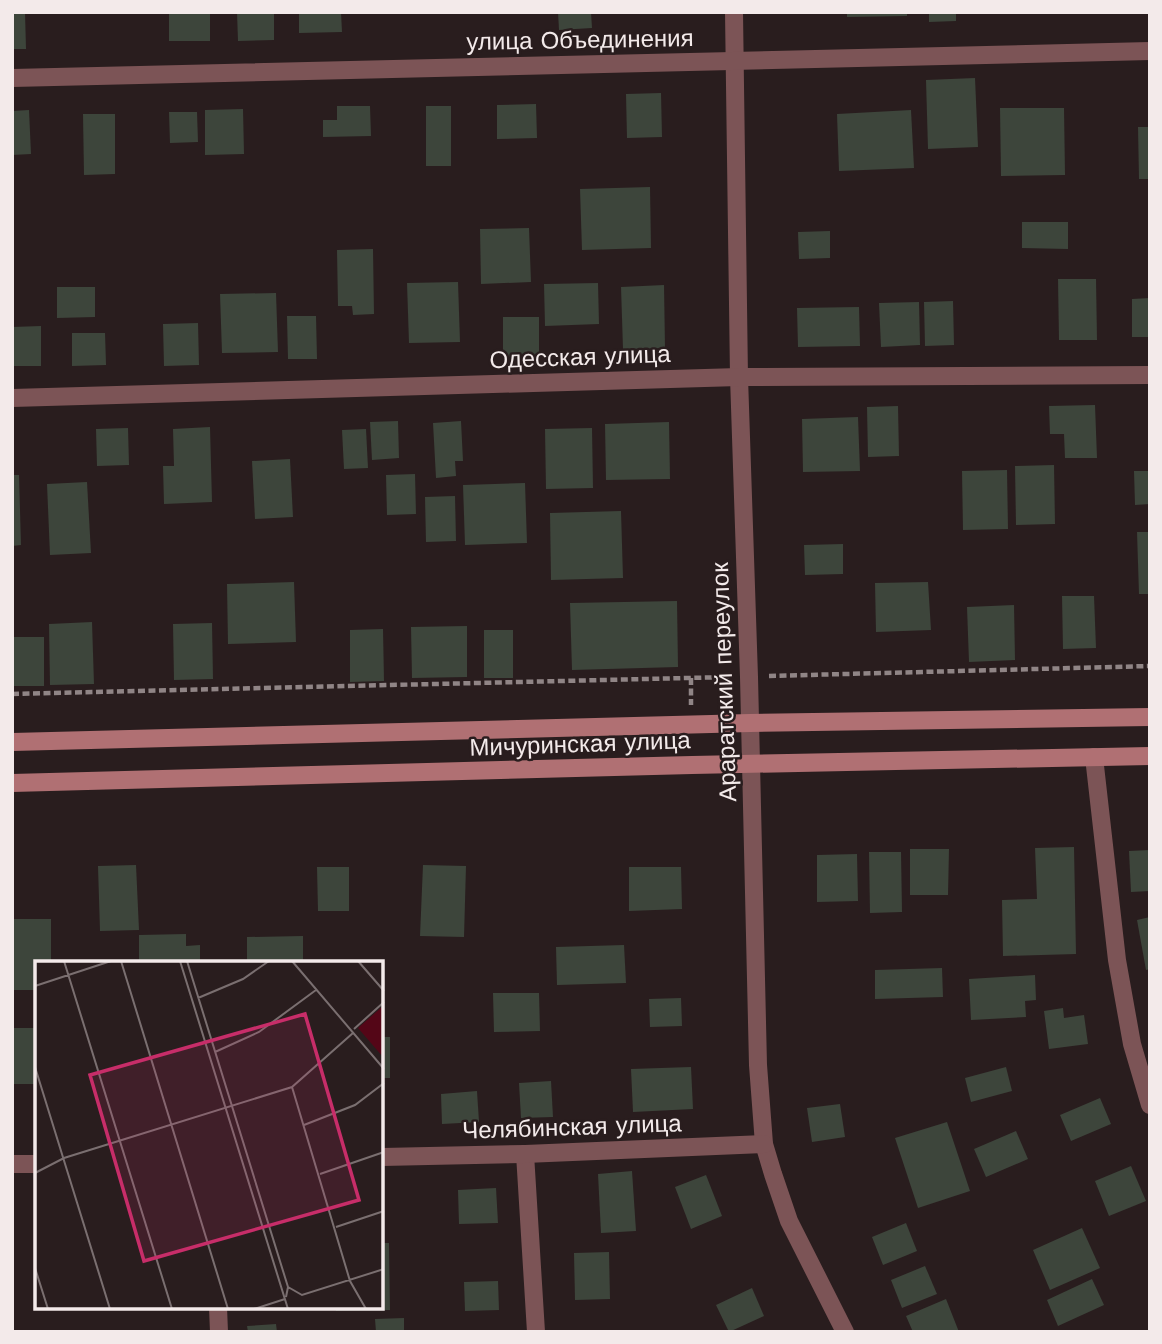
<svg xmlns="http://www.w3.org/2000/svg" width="1162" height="1344" font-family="'Work Sans',sans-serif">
<rect width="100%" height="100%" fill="#291d1e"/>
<g fill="#3d453b">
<path d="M12 12H25L26 49H12Z"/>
<rect x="169" y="12" width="41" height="29"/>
<path d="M237 12H274V40L238 41Z"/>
<path d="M299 12H341L342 32 299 33Z"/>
<path d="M558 12H591L592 28 559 30Z"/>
<path d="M847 12H907V16L847 17Z"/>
<path d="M929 12H956V21L929 22Z"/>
<path d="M975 78 978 147 928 149 926 80Z"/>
<path d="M661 93 662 137 627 138 626 94Z"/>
<path d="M536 104 537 138 497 139V105Z"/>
<path d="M337 106H370L371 136 323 137V120H337Z"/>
<rect x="426" y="106" width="25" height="60"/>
<path d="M1000 108H1064L1065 175 1001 176Z"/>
<path d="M243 109 244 154 205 155V110Z"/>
<path d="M29 110 31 154 12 155V111Z"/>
<path d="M911 110 914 168 839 171 837 114Z"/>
<path d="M169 112H197L198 142 170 143Z"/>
<path d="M83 114H115V174L84 175Z"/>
<path d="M1138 127H1150V179H1139Z"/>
<path d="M650 187 651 248 582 250 580 189Z"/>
<path d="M1022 222H1068V249L1022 248Z"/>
<path d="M529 228 531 282 481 284 480 229Z"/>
<path d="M830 231V258L799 259 798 232Z"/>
<path d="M373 249 374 314 353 315 352 306H338L337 250Z"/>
<path d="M1058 279H1096L1097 340H1059Z"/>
<path d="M458 282 460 342 409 343 407 283Z"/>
<path d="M598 283 599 324 545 326 544 284Z"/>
<path d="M664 285 665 348 623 349 621 287Z"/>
<path d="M57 287H95V317L57 318Z"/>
<path d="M276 293 278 352 222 353 220 294Z"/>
<path d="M1150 298V337H1132V299Z"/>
<path d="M953 301 954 345 925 346 924 302Z"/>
<path d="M919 302 920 345 881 347 879 303Z"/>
<path d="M859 307 860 346 798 347 797 308Z"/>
<path d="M287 316H316L317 359H288Z"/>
<rect x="503" y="317" width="36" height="40"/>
<path d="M198 323 199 365 164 366 163 324Z"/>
<path d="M41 326V366H12V327Z"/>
<path d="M72 333H105L106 365 72 366Z"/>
<path d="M1095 405 1097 458H1065L1064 434H1050L1049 406Z"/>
<path d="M898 406 899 456 868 457 867 407Z"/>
<path d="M858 417 860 471 803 472 802 419Z"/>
<path d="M398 421 399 458 372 460 370 422Z"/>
<path d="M461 421 463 461H455L456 476 436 478 433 423Z"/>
<path d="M669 422 670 479 606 480 605 424Z"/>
<path d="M210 427 212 502 164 504 163 466H174L173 429Z"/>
<path d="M128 428 129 465 97 466 96 429Z"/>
<path d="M592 428 593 488 546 489 545 429Z"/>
<path d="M366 429 368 468 344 469 342 430Z"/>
<path d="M290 459 293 517 255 519 252 461Z"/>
<path d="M1054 465 1055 524 1016 525 1015 466Z"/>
<path d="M1007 470 1008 529 963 530 962 471Z"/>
<path d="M1134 471H1150V504L1135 505Z"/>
<path d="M415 474 416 514 387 515 386 475Z"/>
<path d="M12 475H19L21 545 12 546Z"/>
<path d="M87 482 91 553 50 555 47 484Z"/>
<path d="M525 483 527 543 465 545 463 485Z"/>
<path d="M455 496 456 541 426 542 425 497Z"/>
<path d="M621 511 623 578 551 580 550 513Z"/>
<path d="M1137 532H1150V594H1139Z"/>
<path d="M843 544V574L805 575 804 545Z"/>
<path d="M294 582 296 642 228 644 227 584Z"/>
<path d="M928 582 931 630 876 632 875 583Z"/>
<path d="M1062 596H1094L1096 648 1063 649Z"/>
<path d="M677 601 678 667 572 670 570 603Z"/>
<path d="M1014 605 1015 660 969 662 967 607Z"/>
<path d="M92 622 94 684 50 685 49 624Z"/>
<path d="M212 623 213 679 174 680 173 624Z"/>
<path d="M467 626V677L412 678 411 627Z"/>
<path d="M383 629 384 681 350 682V630Z"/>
<rect x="484" y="630" width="29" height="48"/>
<rect x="12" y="637" width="32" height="49"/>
<path d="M1074 847 1076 954 1003 956 1002 900 1037 899 1035 848Z"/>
<path d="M910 849H949L948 895H910Z"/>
<path d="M1150 850V891L1131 892 1129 851Z"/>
<path d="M869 852H901L902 912 870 913Z"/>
<path d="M857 854 858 901 817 902V855Z"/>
<path d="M136 865 139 930 100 931 98 866Z"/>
<path d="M423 865 466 866 464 937 420 936Z"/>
<path d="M317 867H349V911H318Z"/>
<path d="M629 867H681L682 909 629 911Z"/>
<path d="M1150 917V969L1146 970 1137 920Z"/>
<path d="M12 919H51V962H37V990H12Z"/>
<path d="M186 934V946L200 945V962H139V935Z"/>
<path d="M303 936V962H247V937Z"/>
<path d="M624 945 626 983 557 985 556 947Z"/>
<path d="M942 968 943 997 875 999V970Z"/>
<path d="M1035 975 1036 1000 1025 1001 1026 1017 971 1020 969 979Z"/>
<path d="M493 993H539L540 1031 494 1032Z"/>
<path d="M681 998 682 1026 650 1027 649 999Z"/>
<path d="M1063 1008 1064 1018 1084 1015 1088 1044 1049 1049 1044 1011Z"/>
<rect x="12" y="1028" width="25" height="56"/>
<rect x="382" y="1037" width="8" height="41"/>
<path d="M691 1067 693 1109 633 1112 631 1069Z"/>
<path d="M1006 1067 1012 1091 971 1102 965 1078Z"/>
<path d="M551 1081 553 1117 521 1118 519 1083Z"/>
<path d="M477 1091 479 1122 442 1124 441 1094Z"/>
<path d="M1100 1098 1111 1124 1071 1141 1060 1115Z"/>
<path d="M840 1104 845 1137 812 1142 807 1108Z"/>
<path d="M947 1122 970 1191 918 1208 895 1138Z"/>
<path d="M1016 1131 1028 1159 986 1177 974 1149Z"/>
<path d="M1131 1166 1146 1201 1109 1216 1095 1181Z"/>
<path d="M632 1171 636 1231 601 1233 598 1174Z"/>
<path d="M706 1175 722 1216 691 1229 675 1187Z"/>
<path d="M496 1188 498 1223 459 1224 458 1190Z"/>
<path d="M906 1223 917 1251 883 1265 872 1237Z"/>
<path d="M1082 1228 1100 1268 1050 1290 1033 1250Z"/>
<path d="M382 1243H389L390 1310 336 1311V1307H382Z"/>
<path d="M609 1252 610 1299 575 1300 574 1253Z"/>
<path d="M925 1266 937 1294 902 1308 891 1280Z"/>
<path d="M1092 1279 1104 1305 1058 1326 1047 1300Z"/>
<path d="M498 1281 499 1310 465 1311 464 1282Z"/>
<path d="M752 1288 764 1316 729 1332 716 1305Z"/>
<path d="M946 1299 959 1332H913L906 1316Z"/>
<path d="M404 1318V1332H376L375 1319Z"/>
<path d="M276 1324 277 1332H248L247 1326Z"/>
</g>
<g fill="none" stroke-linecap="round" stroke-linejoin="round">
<g stroke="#908586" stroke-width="4.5" stroke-dasharray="7 3.5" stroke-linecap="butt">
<path d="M769 676 1150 666"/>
<path d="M691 678V705"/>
<path d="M12 694 729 677"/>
</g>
<g stroke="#7c5456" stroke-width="18">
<path d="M734 12 739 377 749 677 758 1065 764 1144 773 1174 789 1221 845 1332"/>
<path d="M12 78 1150 51"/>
<path d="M12 398 739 377 1150 375"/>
<path d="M1094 757 1117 960 1132 1044 1150 1105"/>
<path d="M525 1154 536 1332"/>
<path d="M382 1157 525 1154 764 1144"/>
<path d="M12 1164H37"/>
<path d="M218 1307 219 1332"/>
</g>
<g stroke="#b07073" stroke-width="18">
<path d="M12 742 750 723 1150 717"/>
<path d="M12 783 692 765 1150 756"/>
</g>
</g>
<g text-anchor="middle" stroke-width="5" stroke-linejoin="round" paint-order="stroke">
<g font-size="24" fill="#f3eaea" stroke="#291d1e">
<text transform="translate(580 40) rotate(-1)" y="8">улица Объединения</text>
<text transform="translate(580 357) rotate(-2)" y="8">Одесская улица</text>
<text transform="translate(724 682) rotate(-92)" y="8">Араратский переулок</text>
<text transform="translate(580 744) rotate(-2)" y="8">Мичуринская улица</text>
<text transform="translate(572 1127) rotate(-2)" y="8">Челябинская улица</text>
</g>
</g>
<g transform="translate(35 961)">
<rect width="348" height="348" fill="#291d1e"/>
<path d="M348 45V96L323 67Z" fill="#540617"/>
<path fill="none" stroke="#7a6f70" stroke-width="2" d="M29 0 137 348M86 0 193 348M145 0 253 348M152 0 253 326 251 336M257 0 349 108M323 0 349 30M0 25 76 0M163 37 208 18 234 0M319 68 349 41M180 91 224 71 281 29M0 106 75 348M257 126 315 320 331 348M269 164 320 144 349 122M0 212 29 197 257 126 318 72M285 213 349 191M301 266 349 250M0 307 13 348M253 326 267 334 349 308M219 348 250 338"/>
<path fill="#c72d69" fill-opacity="0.15" stroke="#c72d69" stroke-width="3.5" d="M270 53 324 239 109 300 55 114Z"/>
<rect width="348" height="348" fill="none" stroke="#f3eaea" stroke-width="3.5"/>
</g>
<rect width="1162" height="1344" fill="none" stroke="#f3eaea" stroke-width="28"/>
</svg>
